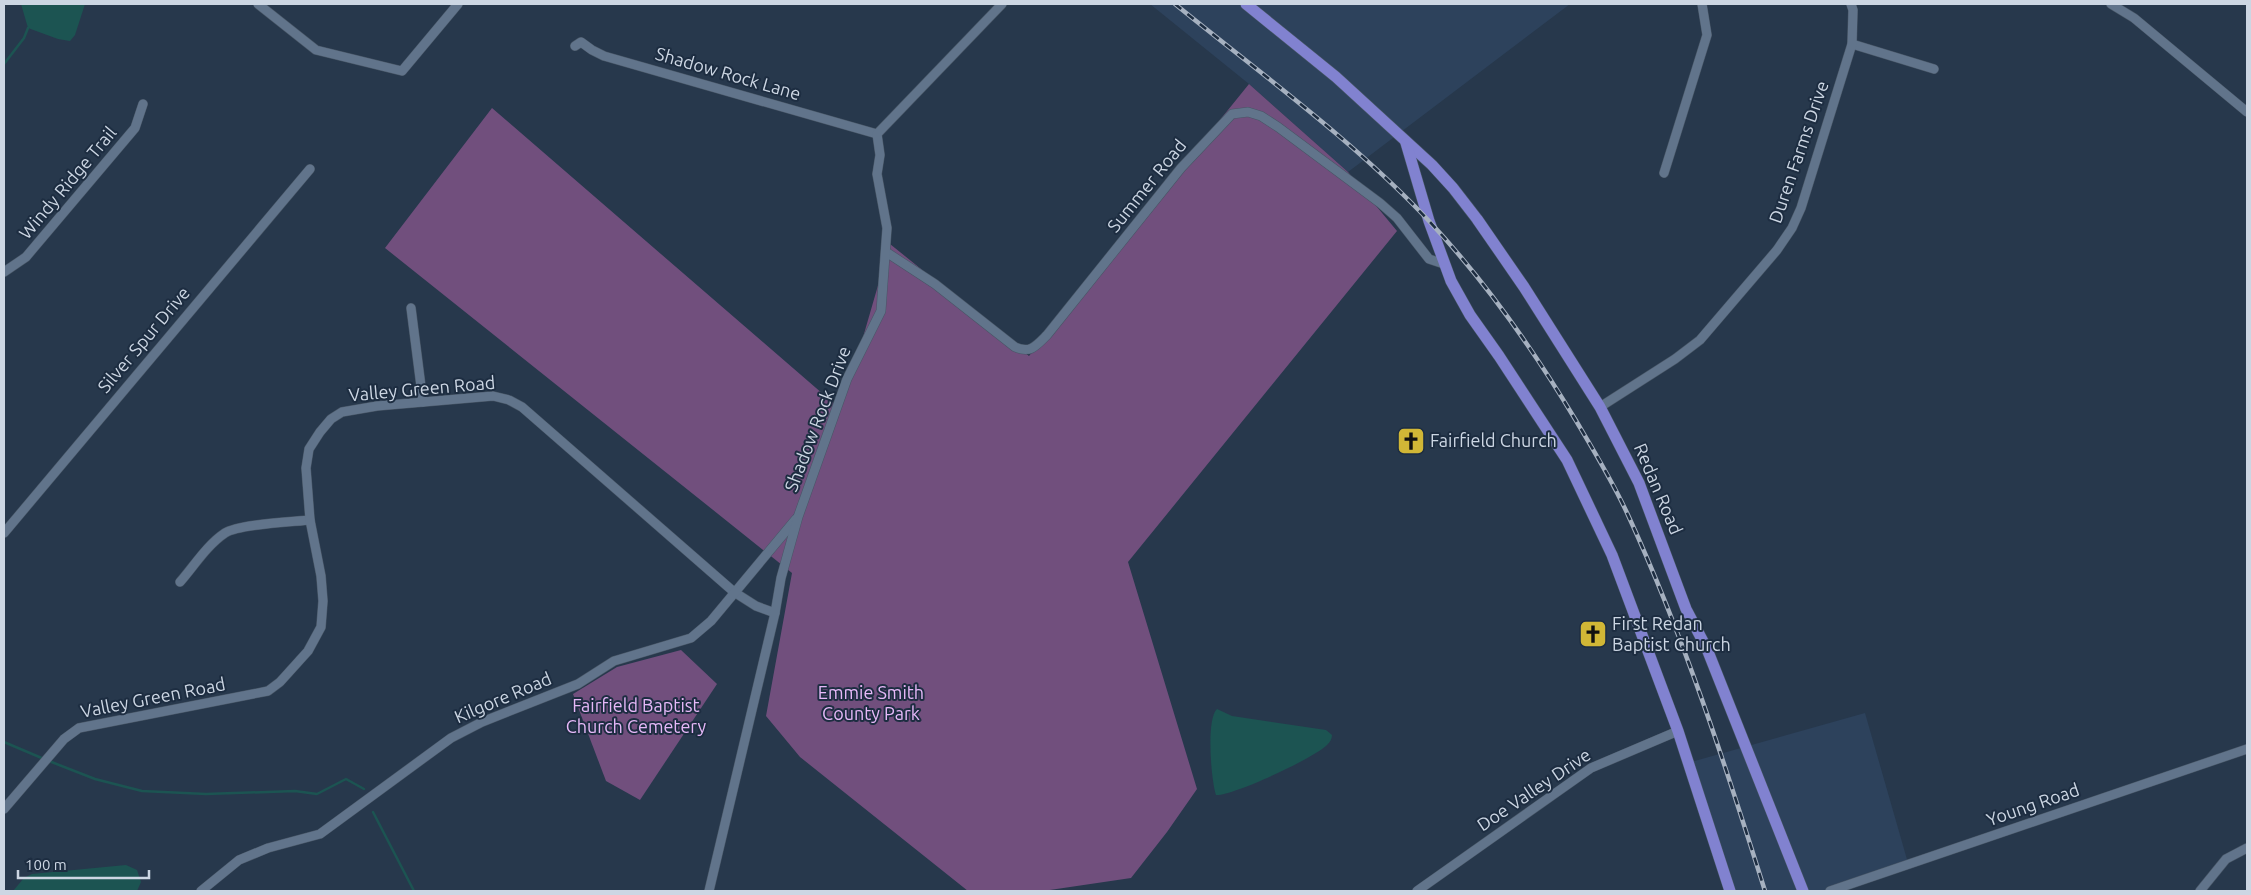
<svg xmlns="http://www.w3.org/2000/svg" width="2251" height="895" font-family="Ubuntu,sans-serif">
<rect width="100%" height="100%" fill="#27384c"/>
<g fill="#2d425c">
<path d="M1150 4H1570L1348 172 1249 84Z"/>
<path d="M1865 713 1908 863 1841 891H1730L1684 764Z"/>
</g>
<g fill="#714f7d">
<path d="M1249 84 1348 172 1397 231 1128 562 1197 789 1167 832 1131 878 1043 891H968L800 757 766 716 792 573 385 248 492 108 838 407 857 358 890 244 1029 356Z"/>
<path d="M681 650 717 684 640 800 606 781 573 694 617 667Z"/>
</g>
<g fill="#1c5452">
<path d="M21 4H85L75 35 70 41 58 39 28 28Z"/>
<path d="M1217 709 1232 716 1326 730 1332 735C1332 739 1330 742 1327 745 1314 758 1233 796 1216 795 1211 780 1206 719 1217 709Z"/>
<path d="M126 865 137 870 141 882 137 891H13L24 878 32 874Z"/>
</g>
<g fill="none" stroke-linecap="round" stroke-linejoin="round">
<g stroke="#1c5452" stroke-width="2.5">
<path d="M4 64 24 38 28 28"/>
<path d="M4 742 44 759"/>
<path d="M49 761 95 779 142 791 206 794 295 791 317 794 346 779 364 789"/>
<path d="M373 812 414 891"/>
</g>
<g stroke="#485666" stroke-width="10">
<g id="minor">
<path d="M258 4 316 50 402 71 458 4"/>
<path d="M2111 4 2134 18 2247 112"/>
<path d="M1852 44 1934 69"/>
<path d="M575 46 581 42 592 50 604 56 877 134"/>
<path d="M1664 173 1707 35 1702 4"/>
<path d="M886 252 935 284 1015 347C1030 354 1036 346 1047 335L1181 168 1232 114 1248 112 1261 116 1278 127 1380 203 1397 218 1429 259 1444 264"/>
<path d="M4 272 26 257 135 128 143 104"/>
<path d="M411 308 423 402"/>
<path d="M1600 407 1675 359 1700 340 1777 250 1792 228 1801 208 1852 44 1853 10 1851 4"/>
<path d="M4 533 310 169"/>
<path d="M180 582C194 566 207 545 225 533 239 524 291 522 310 520"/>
<path d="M4 809 64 739 79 728 268 691 280 682 308 651 321 627 323 601 321 576 310 520 306 468 309 449 320 432 331 419 342 412 377 406 493 396 509 400 522 407 734 592 756 606 775 613"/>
<path d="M201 891 239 860 268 848 320 834 451 738 482 722 578 684 614 661 691 638 711 621 796 519"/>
<path d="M709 891 775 613 781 578 798 517 847 379 881 311 887 228 877 174 880 155 877 134 1002 4"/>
<path d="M1417 891 1591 768 1678 731"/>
<path d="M1830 891 2247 749"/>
<path d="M2200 891 2226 859 2247 848"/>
</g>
</g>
<g stroke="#485666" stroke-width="12">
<g id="major">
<path d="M1246 4 1336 77 1432 165 1453 188 1477 219 1524 287 1600 407 1639 483 1686 609 1707 649 1803 891"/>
<path d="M1406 143 1429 221 1451 281 1470 315 1499 356 1567 460 1612 555 1678 731 1730 891"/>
</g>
</g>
<use href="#minor" stroke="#61748b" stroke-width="9"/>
<use href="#major" stroke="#8182d0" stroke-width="11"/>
<g stroke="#a6b1c0" stroke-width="4.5">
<path id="rail" d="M1175 4C1261 74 1353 140 1429 221 1485 281 1533 349 1575 419 1594 451 1613 482 1628 515 1684 637 1725 764 1765 891"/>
</g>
<use href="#rail" stroke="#1d2d41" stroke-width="2.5" stroke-dasharray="8" stroke-linecap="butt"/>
</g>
<defs>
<g id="church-square" transform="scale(1.4375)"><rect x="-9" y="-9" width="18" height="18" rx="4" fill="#d1b736" stroke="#1d2d41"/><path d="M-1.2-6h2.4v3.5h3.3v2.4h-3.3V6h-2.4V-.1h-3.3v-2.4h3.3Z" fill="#111"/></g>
</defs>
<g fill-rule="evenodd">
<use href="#church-square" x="1411" y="441"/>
<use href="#church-square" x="1593" y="634"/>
</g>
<g text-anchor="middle" stroke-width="4" stroke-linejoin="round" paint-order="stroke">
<g font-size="18" fill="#ccd6e3" stroke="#1d2d41">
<text transform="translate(728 74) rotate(16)" y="6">Shadow Rock Lane</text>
<text transform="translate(1799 152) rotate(-71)" y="6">Duren Farms Drive</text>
<text transform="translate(68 183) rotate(-50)" y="6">Windy Ridge Trail</text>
<text transform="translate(1147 186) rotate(-51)" y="6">Summer Road</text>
<text transform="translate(144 340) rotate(-50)" y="6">Silver Spur Drive</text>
<text transform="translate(422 389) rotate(-5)" y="6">Valley Green Road</text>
<text transform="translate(818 419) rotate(-69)" y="6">Shadow Rock Drive</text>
<text transform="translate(1658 489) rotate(67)" y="6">Redan Road</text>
<text transform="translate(153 698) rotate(-11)" y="6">Valley Green Road</text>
<text transform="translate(503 698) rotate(-23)" y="6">Kilgore Road</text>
<text transform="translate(1534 790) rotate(-34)" y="6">Doe Valley Drive</text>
<text transform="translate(2033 805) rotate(-19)" y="6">Young Road</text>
</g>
<g font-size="18" fill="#ccd6e3" stroke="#1d2d41" text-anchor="start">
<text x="1430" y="447">Fairfield Church</text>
<text x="1612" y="630">First Redan<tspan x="1612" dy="21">Baptist Church</tspan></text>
</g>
<g font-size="18" fill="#e6b8f8" stroke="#1d2d41">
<text x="871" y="699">Emmie Smith<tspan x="871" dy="21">County Park</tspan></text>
<text x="636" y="712">Fairfield Baptist<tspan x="636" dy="21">Church Cemetery</tspan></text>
</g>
</g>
<rect width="2251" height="895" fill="none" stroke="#ccd6e3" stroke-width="10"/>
<path d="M18 870v8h131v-8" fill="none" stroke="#ccd6e3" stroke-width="2.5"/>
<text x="25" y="870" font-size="15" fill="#ccd6e3" stroke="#1d2d41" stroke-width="4" paint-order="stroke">100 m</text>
</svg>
